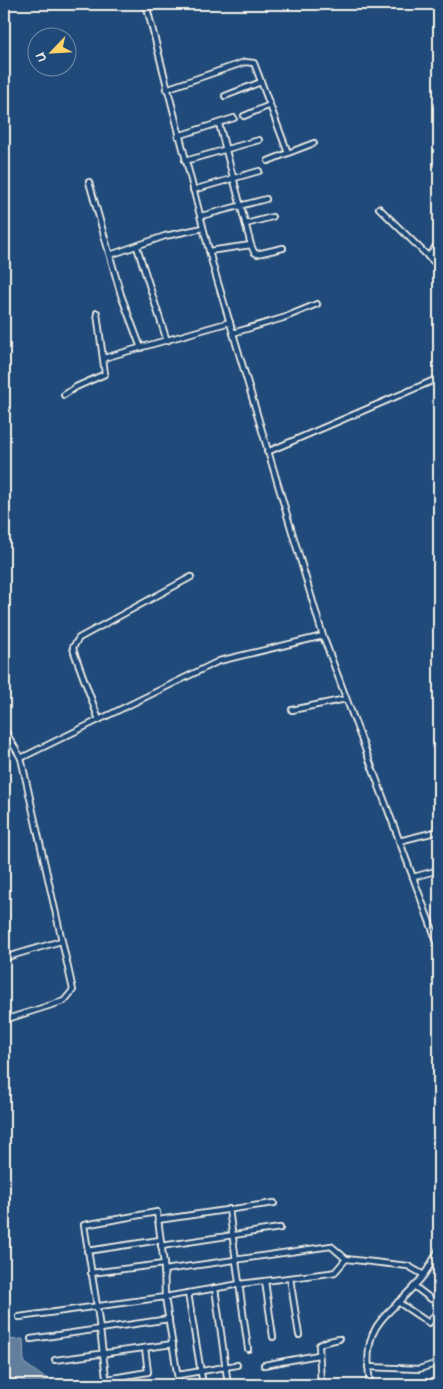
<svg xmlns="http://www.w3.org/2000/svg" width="443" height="1389" font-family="'Architects Daughter',sans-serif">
<rect width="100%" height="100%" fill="#1f4a7a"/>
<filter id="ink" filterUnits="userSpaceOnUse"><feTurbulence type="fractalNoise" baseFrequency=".02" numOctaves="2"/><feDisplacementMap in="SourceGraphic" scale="10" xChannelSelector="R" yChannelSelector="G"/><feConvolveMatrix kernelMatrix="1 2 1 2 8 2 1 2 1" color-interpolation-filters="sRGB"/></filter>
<g filter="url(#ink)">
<path fill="#627e9d" stroke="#9cacbb" d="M23 1339 24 1363 42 1376 63 1385H4V1340Z"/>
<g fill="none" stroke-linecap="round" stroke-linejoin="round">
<g stroke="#f4f1e8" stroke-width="8">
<g id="street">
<path d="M146 4 213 266 323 636 439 947"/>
<path d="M166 89 245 62 254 63 288 153 268 161"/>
<path d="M225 96 261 82"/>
<path d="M244 116 270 105"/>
<path d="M178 136 234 118"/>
<path d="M288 153 314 143"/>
<path d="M185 161 259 140"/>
<path d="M89 182 121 295 141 348"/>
<path d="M193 190 259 171"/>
<path d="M379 208 439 267"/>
<path d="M201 216 266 199"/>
<path d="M246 224 272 217"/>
<path d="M251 245 254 252 257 254 283 248"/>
<path d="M137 247 167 341"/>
<path d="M209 251 251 245 219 124"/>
<path d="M110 255 165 236 203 228"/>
<path d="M428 257 439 242"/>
<path d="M233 333 283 318 317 304"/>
<path d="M104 358 230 322"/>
<path d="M64 395 76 387 105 374 97 313"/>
<path d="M267 452 439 378"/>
<path d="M292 710 346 699"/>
<path d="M99 720 74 652 73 647 79 638 191 577"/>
<path d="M4 729 21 758 219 661 323 636"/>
<path d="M399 841 439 831"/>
<path d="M413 877 439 870"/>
<path d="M4 958 61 941"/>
<path d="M4 1020 64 1001 73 990 21 758"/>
<path d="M229 1209 248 1349"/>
<path d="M158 1220 274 1203"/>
<path d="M161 1246 280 1228"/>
<path d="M87 1251 160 1240"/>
<path d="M164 1270 331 1246 346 1259 408 1266 424 1275"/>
<path d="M91 1273 164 1264"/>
<path d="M290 1278 299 1335"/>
<path d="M265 1281 273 1337"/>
<path d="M414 1286 431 1299"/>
<path d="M215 1288 228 1385"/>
<path d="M188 1293 203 1385"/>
<path d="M398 1302 429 1323 439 1309"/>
<path d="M19 1317 165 1297 164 1264 157 1212 84 1225 97 1306 107 1385"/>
<path d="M31 1339 169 1319"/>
<path d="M55 1360 173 1344"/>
<path d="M264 1365 318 1355"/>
<path d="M368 1367 419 1369 435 1364 439 1365"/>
<path d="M178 1375 237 1365"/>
<path d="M107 1379 148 1372 145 1348"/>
<path d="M179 1385 165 1297 240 1284 330 1273 335 1272 346 1259"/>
<path d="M321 1385 319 1345 325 1342 339 1339"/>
<path d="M370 1385C362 1323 381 1323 418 1282 427 1273 433 1260 439 1249"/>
</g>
</g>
<use href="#street" stroke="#1f4a7a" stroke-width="4.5"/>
</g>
</g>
<rect width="443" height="1389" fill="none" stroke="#1f4a7a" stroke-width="20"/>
<rect x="10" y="10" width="423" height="1369" fill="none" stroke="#f4f1e8" stroke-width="2" filter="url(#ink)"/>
<g transform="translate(52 52) rotate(245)"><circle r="24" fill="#1f4a7a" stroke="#748da6"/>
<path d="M0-4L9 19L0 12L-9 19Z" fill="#ffd166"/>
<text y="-8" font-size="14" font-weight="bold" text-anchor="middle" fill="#f4f1e8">U</text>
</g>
</svg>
